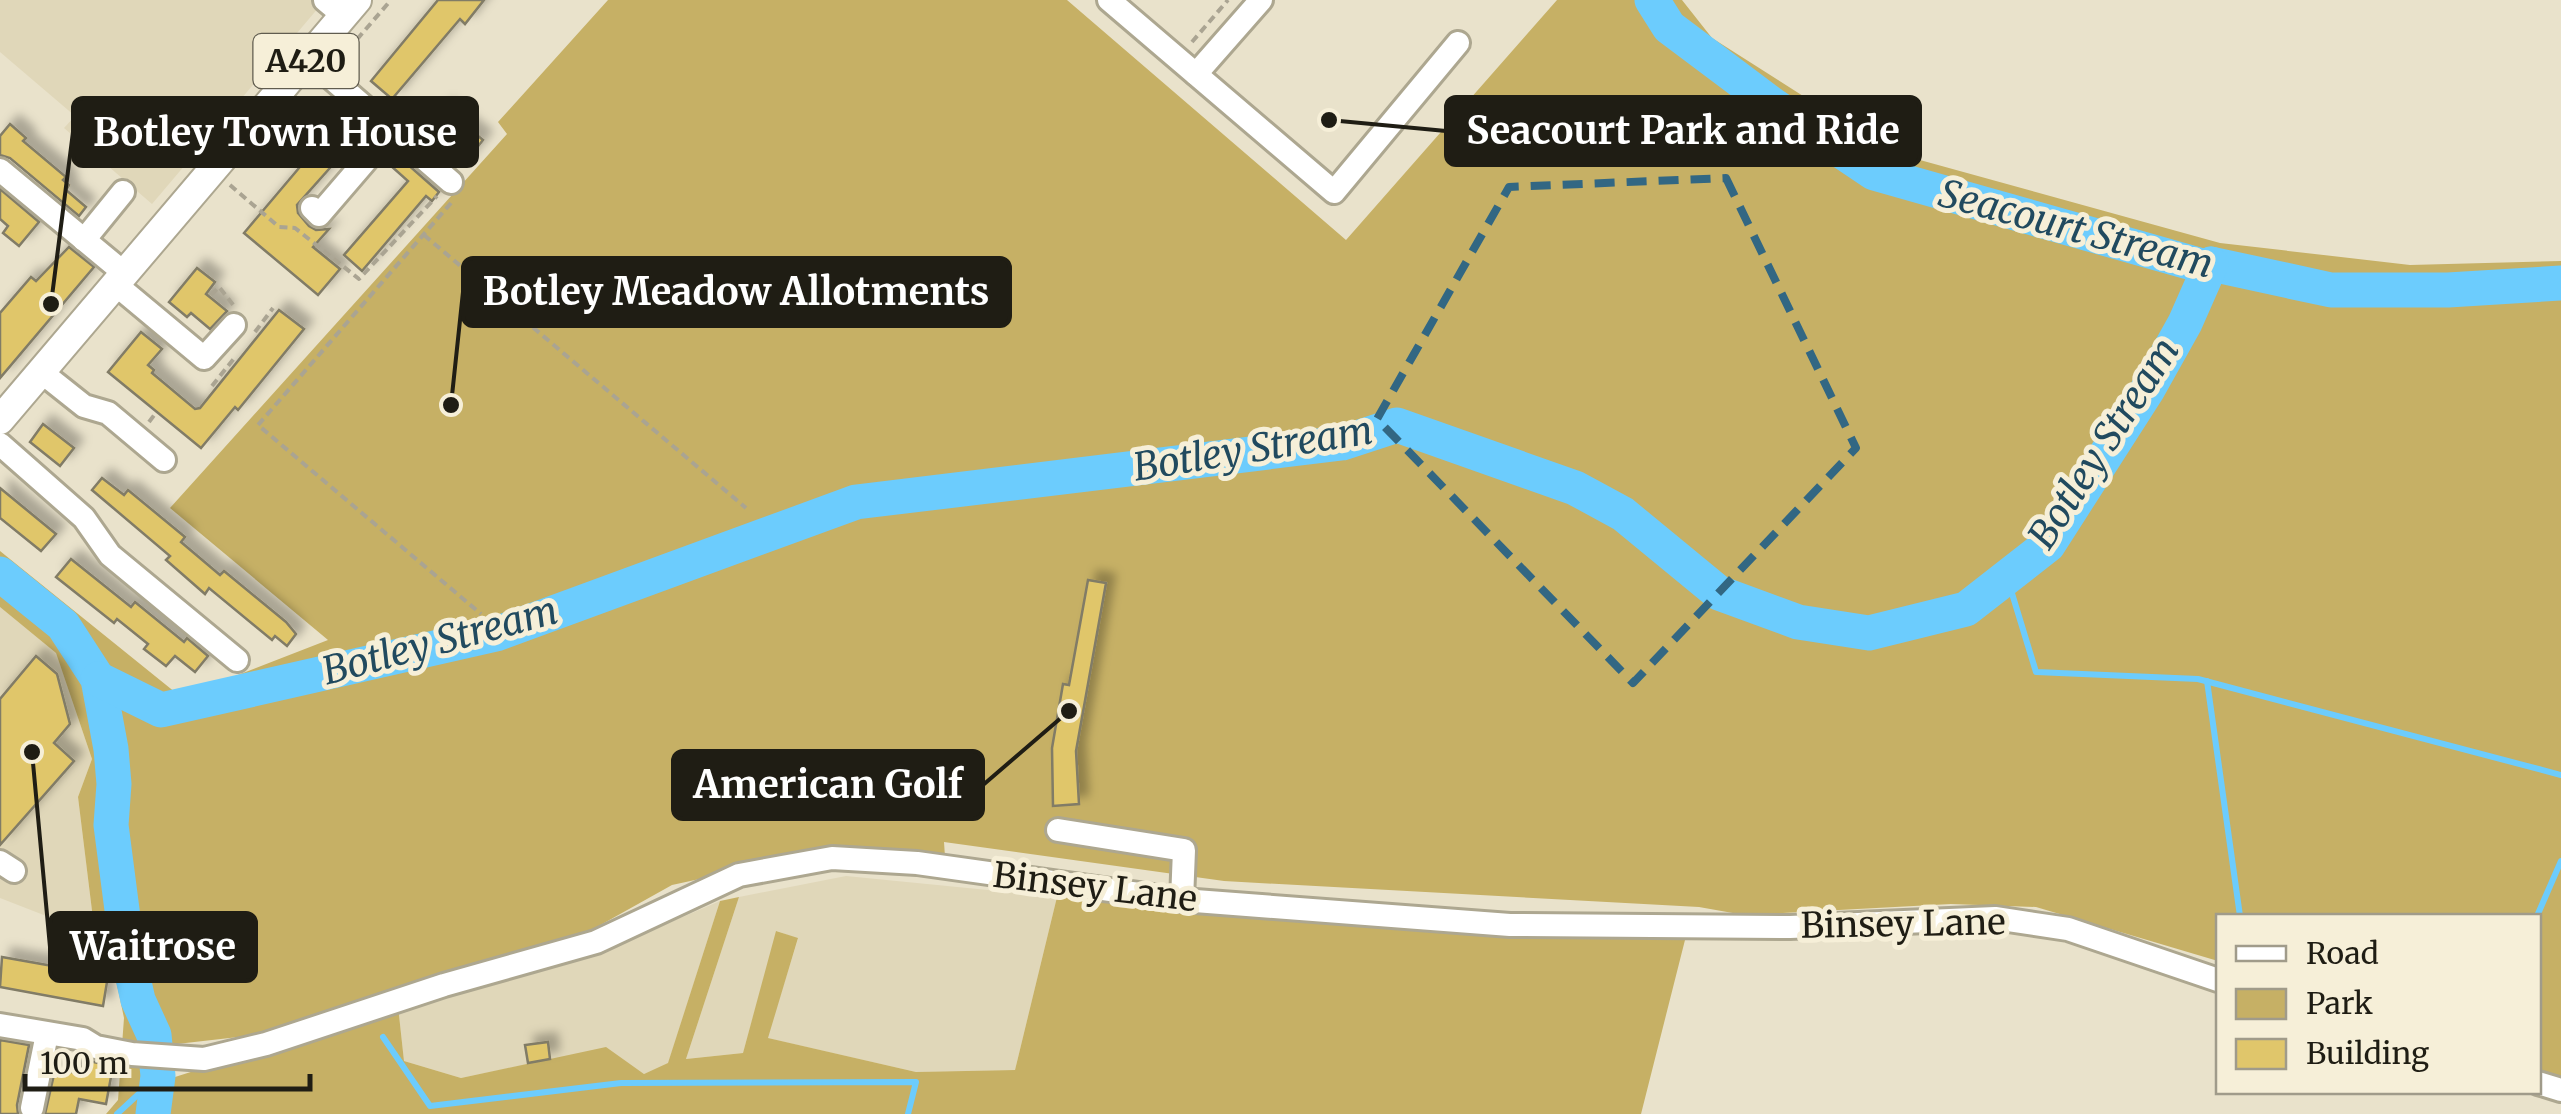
<svg xmlns="http://www.w3.org/2000/svg" width="2561" height="1114" font-family="Merriweather,serif">
<defs>
<filter id="shadow"><feDropShadow dx="9" dy="-9" stdDeviation="5" flood-color="#0004"/></filter>
</defs>
<rect width="100%" height="100%" fill="#e9e2cb"/>
<g fill="#e0d7b9">
<path d="M0 0H325L152 204 64 128 75 116 0 52Z"/>
<path d="M0 607 56 653 92 759 78 797 95 935 0 898Z"/>
<path d="M846 876 1057 897 1015 1070 916 1072 767 1038 798 939 777 931 743 1053 686 1059 739 897Z"/>
<path d="M720 901 668 1064 644 1074 606 1048 461 1078 404 1061 398 1006 596 954Z"/>
</g>
<path fill="#c6b065" d="M608 0H1067L1346 240 1557 0H1682L1712 38 1891 152 2220 243 2410 265 2561 261V1081L2539 1073 2538 916H2218V961L2036 907 1951 904 1744 915 1699 907 1224 881 944 842 945 857 819 853 672 885 570 942 257 1035 168 1045 175 1077 398 1006 404 1061 461 1078 606 1047 644 1074 668 1063 720 901 739 897 686 1059 743 1053 776 931 798 938 768 1038 916 1072 1015 1070 1057 897 1344 921 1685 940 1641 1114H106L118 1100 124 1018 108 942 95 935 78 797 92 759 56 653 0 607V551L181 697 328 640 170 508 507 134 498 122Z"/>
<g fill="none" stroke-linecap="round" stroke-linejoin="round">
<g stroke="#6cccfd" stroke-width="6">
<path d="M2007 577 2036 672 2198 679 2561 775"/>
<path d="M2207 681 2240 916"/>
<path d="M2537 916 2561 861"/>
<path d="M383 1037 430 1106 621 1083 916 1082 908 1114"/>
<path d="M117 1114 158 1076"/>
</g>
<g stroke="#6cccfd" stroke-width="35">
<path d="M1652 0 1669 27 1773 105 1874 173 2206 267 2211 264 2331 290H2448L2561 283"/>
<path d="M0 574 63 625 98 679 111 749 114 784 111 825 128 956 138 1000 154 1035 158 1076 153 1114"/>
<path d="M98 679 161 710 496 634 856 502 1342 443 1397 425 1575 488 1623 514 1719 593 1798 622 1869 633 1966 609 2048 545 2148 389 2185 323 2211 264"/>
</g>
</g>
<g fill="#e0c66b" stroke="#817b66" stroke-width="2.5" filter="url(#shadow)">
<path d="M438 0H484L465 24 460 19 392 99 371 81Z"/>
<path d="M444 108 483 140 464 164 426 132Z"/>
<path d="M343 116 362 132 297 205 298 213 309 226 316 230 329 229 313 247 340 269 318 295 244 233Z"/>
<path d="M10 124 26 138 23 141 66 177 63 180 69 185 66 190 86 207 79 216 10 158 0 155V136Z"/>
<path d="M397 155 439 192 432 201 426 196 362 271 344 255 408 181 390 165Z"/>
<path d="M0 189 39 222 19 246 3 233 8 226 0 219Z"/>
<path d="M69 247 94 267 0 378V313L31 277 36 281Z"/>
<path d="M197 268 215 282 206 294 227 311 210 329 191 313 187 317 169 302Z"/>
<path d="M279 310 304 329 238 410 235 407 201 448 108 372 141 332 162 349 148 365 154 370 152 373 195 409 200 408Z"/>
<path d="M43 424 74 448 60 466 30 442Z"/>
<path d="M102 478 124 495 128 490 185 537 181 542 220 575 224 571 286 622 296 634 287 646 275 636 272 640 209 588 205 594 166 560 170 556 92 490Z"/>
<path d="M0 488 56 534 41 551 0 518Z"/>
<path d="M71 559 131 607 135 602 184 642 187 638 208 656 195 672 175 656 166 666 144 649 148 644 117 619 114 623 56 577Z"/>
<path d="M1088 580 1106 583 1076 751 1079 804 1053 806 1052 748 1063 684 1069 685Z"/>
<path d="M36 656 57 674 70 724 54 743 74 761 0 845V699Z"/>
<path d="M85 950 103 953 98 980 107 982 103 1006 0 987 2 957 81 971Z"/>
<path d="M0 1040 29 1045 17 1105 18 1114H0Z"/>
<path d="M548 1042 550 1059 528 1063 525 1045Z"/>
<path d="M84 1060 113 1066 106 1104 79 1099 76 1114H45L55 1070 72 1072 73 1066 83 1067Z"/>
</g>
<g fill="none" stroke-linecap="round" stroke-linejoin="round">
<g stroke="#ada790" stroke-width="28">
<g id="minor">
<path d="M325 0 344 16"/>
<path d="M1109 0 1334 192 1458 43"/>
<path d="M308 58 451 182"/>
<path d="M1196 74 1261 0"/>
<path d="M0 170 123 272"/>
<path d="M312 208 319 215 392 130"/>
<path d="M84 240 123 192"/>
<path d="M114 283 204 358 234 325"/>
<path d="M40 371 84 406 108 413 164 460"/>
<path d="M0 444 84 518 110 555 237 660"/>
<path d="M1058 830 1184 850 1182 900"/>
<path d="M0 862 14 871"/>
<path d="M0 1025 83 1039 96 1047 132 1054 204 1059 266 1044 444 985 596 942 739 875 832 858 917 863 1182 900 1510 925 1790 927 1995 918 2068 929 2218 980"/>
<path d="M2538 1083 2561 1090"/>
<path d="M32 1108 47 1034"/>
</g>
</g>
<g stroke="#ada790" stroke-width="32">
<path id="major" d="M0 420 357 0"/>
</g>
<g stroke="#aaa492" stroke-width="4" stroke-dasharray="8 5" stroke-linecap="butt">
<path d="M1192 42 1228 0"/>
<path d="M340 59 391 0"/>
<path d="M230 185 279 227 295 228 359 279 437 196"/>
<path d="M451 203 258 425 481 614"/>
<path d="M424 235 746 508"/>
<path d="M211 295 219 287 234 306"/>
<path d="M255 332 273 308"/>
<path d="M212 386 236 356"/>
<path d="M149 422 155 414"/>
</g>
<use href="#minor" stroke="#fff" stroke-width="22"/>
<use href="#major" stroke="#fff" stroke-width="28"/>
</g>
<path fill="none" stroke="#326783" stroke-width="8" stroke-dasharray="20 12" stroke-linejoin="round" d="M1726 178 1856 448 1633 683 1377 419 1509 187Z"/>
<g text-anchor="middle" stroke-width="10" stroke-linejoin="round" paint-order="stroke">
<rect fill="#f6efd8" stroke="#605c4f" stroke-width="2.5" x="253.5" y="34" width="105" height="54" rx="8"/>
<g font-size="32" font-weight="bold" fill="#1f1d14">
<text x="306" y="72">A420</text>
</g>
<g font-size="35" fill="#1f1d14" stroke="#f6efd8">
<text transform="translate(1095 887) rotate(7)" y="12">Binsey Lane</text>
<text transform="translate(1903 924) rotate(-1)" y="12">Binsey Lane</text>
</g>
<g font-size="38" font-style="italic" fill="#214a5f" stroke="#f6efd8">
<text transform="translate(2076 229) rotate(15)" y="13">Seacourt Stream</text>
<text transform="translate(2104 443) rotate(-57)" y="13">Botley Stream</text>
<text transform="translate(1253 449) rotate(-9)" y="13">Botley Stream</text>
<text transform="translate(440 641) rotate(-15)" y="13">Botley Stream</text>
</g>
</g>
<path fill="none" stroke="#1f1d14" stroke-width="4" d="M1329 120L1446 131M51 304L73 132M451 405L463 292M1069 711L983 785M32 752L50 947"/>
<g fill="#1f1d14" stroke="#f6efd8" stroke-width="4">
<circle cx="1329" cy="120" r="10"/>
<circle cx="51" cy="304" r="10"/>
<circle cx="451" cy="405" r="10"/>
<circle cx="1069" cy="711" r="10"/>
<circle cx="32" cy="752" r="10"/>
</g>
<g fill="#1f1d14" stroke="#1f1d14" stroke-width="4">
<rect x="1446" y="97" width="474" height="68" rx="10"/>
<rect x="73" y="98" width="404" height="68" rx="10"/>
<rect x="463" y="258" width="547" height="68" rx="10"/>
<rect x="673" y="751" width="310" height="68" rx="10"/>
<rect x="50" y="913" width="206" height="68" rx="10"/>
</g>
<g font-size="38" text-anchor="middle" font-weight="bold" fill="#fff">
<text x="1683" y="144">Seacourt Park and Ride</text>
<text x="275" y="146">Botley Town House</text>
<text x="736" y="305">Botley Meadow Allotments</text>
<text x="828" y="798">American Golf</text>
<text x="153" y="960">Waitrose</text>
</g>
<rect x="2216" y="914" width="325" height="180" fill="#f6efd8" stroke="#a09b8a" stroke-width="2.5"/>
<rect x="2236" y="946" width="50" height="15" fill="#ffffff" stroke="#a09b8a" stroke-width="2.5"/>
<text x="2306" y="964" font-size="30" fill="#1f1d14">Road</text>
<rect x="2236" y="989" width="50" height="30" fill="#c6b065" stroke="#a09b8a" stroke-width="2.5"/>
<text x="2306" y="1014" font-size="30" fill="#1f1d14">Park</text>
<rect x="2236" y="1039" width="50" height="30" fill="#e0c66b" stroke="#a09b8a" stroke-width="2.5"/>
<text x="2306" y="1064" font-size="30" fill="#1f1d14">Building</text>
<path d="M25 1074v15h285v-15" fill="none" stroke="#1f1d14" stroke-width="5"/>
<text x="40" y="1074" font-size="30" fill="#1f1d14" stroke="#f6efd8" stroke-width="8" paint-order="stroke">100 m</text>
</svg>
